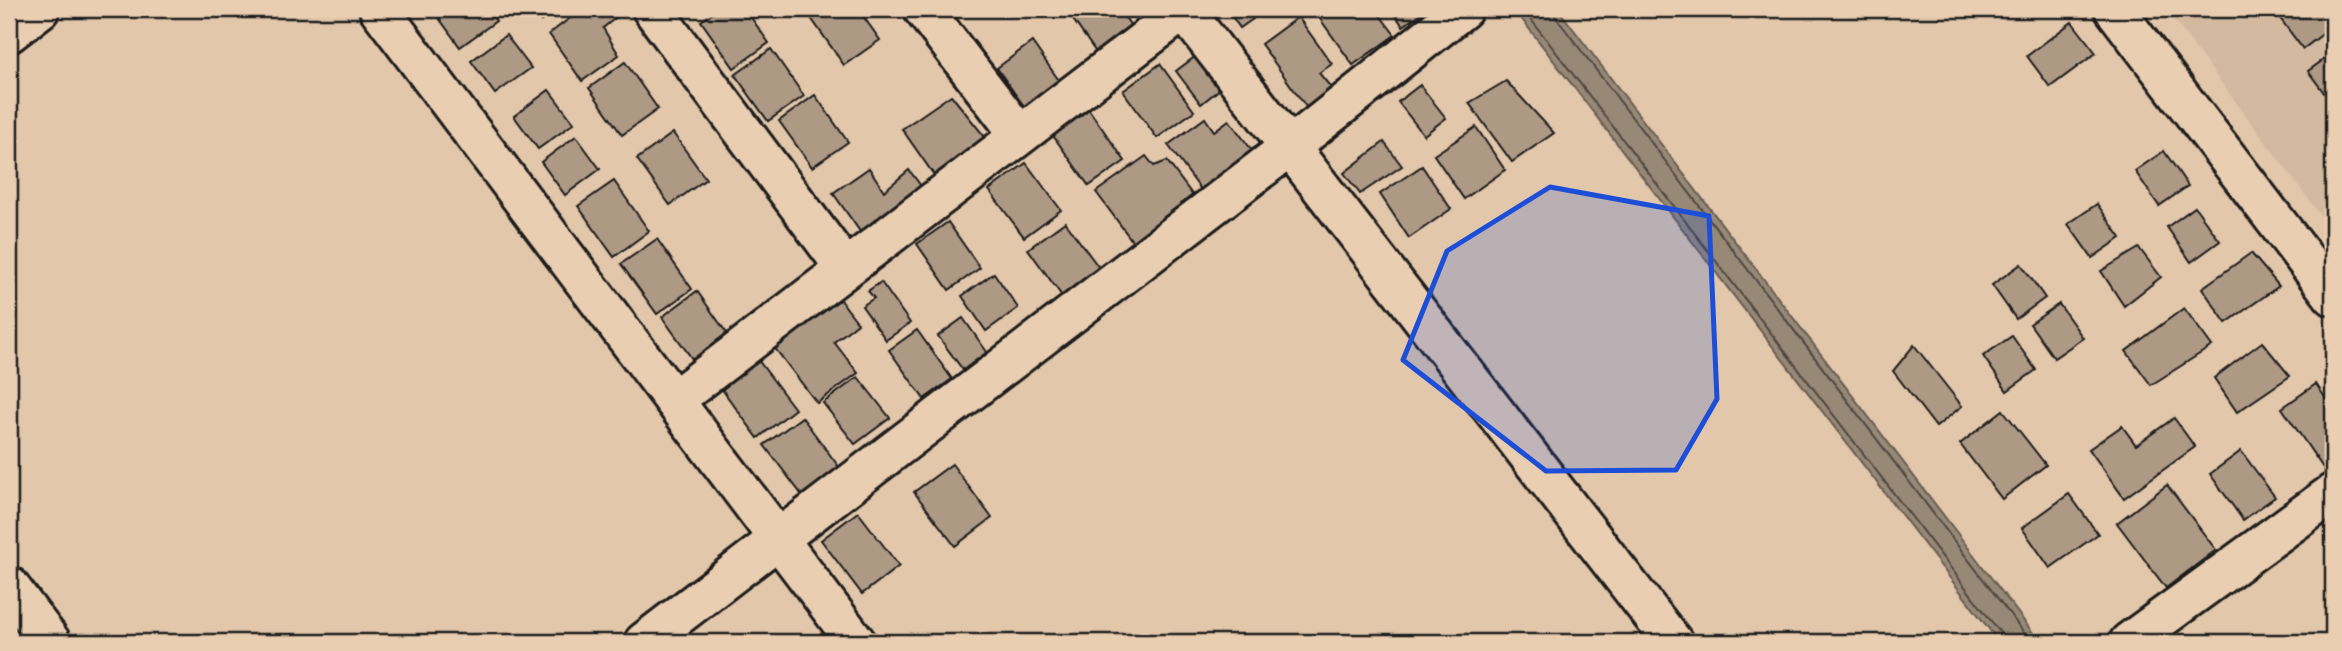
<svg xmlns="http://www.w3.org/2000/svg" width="2342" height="651" font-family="'Gochi Hand',sans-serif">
<rect width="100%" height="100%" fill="#e2c7ab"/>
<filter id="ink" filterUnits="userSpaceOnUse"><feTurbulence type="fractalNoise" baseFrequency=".0143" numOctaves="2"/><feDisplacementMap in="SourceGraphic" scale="14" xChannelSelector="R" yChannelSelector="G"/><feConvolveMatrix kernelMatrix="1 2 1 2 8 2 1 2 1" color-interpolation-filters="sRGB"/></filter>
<g filter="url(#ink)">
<path fill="#d2b9a0" d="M2166 9H2333V232Z"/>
<path fill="#988876" stroke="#665d52" stroke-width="2" d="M1514 9H1558L2040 642H1999Z"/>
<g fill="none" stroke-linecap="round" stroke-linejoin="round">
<g stroke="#4e4740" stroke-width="2">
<path d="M1523 9 2002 635 2004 642"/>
<path d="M1553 9 1555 16 2031 642"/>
</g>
</g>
<g fill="#ae9985" stroke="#1c1c1c" stroke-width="2">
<path d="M443 9H487L496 21 460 47 436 14Z"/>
<path d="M533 9H558L541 21Z"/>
<path d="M582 9H613L619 15 603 28 619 55 582 81 549 34Z"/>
<path d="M719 9H745L769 43 734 68 701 21Z"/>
<path d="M825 9H858L880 40 844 65 811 18Z"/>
<path d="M1070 9H1119L1136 33 1100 58 1067 11Z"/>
<path d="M1227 9H1257L1250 13 1253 19 1240 28Z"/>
<path d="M1313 9H1375L1395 35 1353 65Z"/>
<path d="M1391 9H1427L1403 26Z"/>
<path d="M2273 9H2333V26L2303 49Z"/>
<path d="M1298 17 1332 64 1319 73 1333 90 1307 108 1261 44Z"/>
<path d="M2072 22 2096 53 2050 87 2027 56Z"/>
<path d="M506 35 531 68 495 94 471 61Z"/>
<path d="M1032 42 1065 89 1029 114 997 68Z"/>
<path d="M771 49 804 96 768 121 735 75Z"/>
<path d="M2333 53V105L2308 71Z"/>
<path d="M1196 56 1221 88 1201 104 1176 71Z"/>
<path d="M625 62 658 109 622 135 589 88Z"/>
<path d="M1160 64 1194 111 1157 138 1123 91Z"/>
<path d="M1506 81 1554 133 1512 162 1469 103Z"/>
<path d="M1420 85 1446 118 1424 135 1398 102Z"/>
<path d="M549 90 574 123 538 149 514 116Z"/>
<path d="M815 95 848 142 812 167 779 121Z"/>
<path d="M951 95 985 137 934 175 902 129Z"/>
<path d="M1085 104 1125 161 1089 186 1049 130Z"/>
<path d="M1205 118 1214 131 1229 120 1254 153 1202 191 1168 145Z"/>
<path d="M1476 127 1505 170 1464 199 1434 155Z"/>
<path d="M673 133 706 179 670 205 637 159Z"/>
<path d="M576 136 600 169 565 195 541 162Z"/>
<path d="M1384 142 1402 166 1360 194 1344 173Z"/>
<path d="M2164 151 2188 186 2159 206 2135 171Z"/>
<path d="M1146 156 1154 166 1167 161 1194 197 1133 242 1096 192Z"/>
<path d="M1026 163 1061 210 1024 237 989 190Z"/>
<path d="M1422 166 1451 209 1409 238 1380 194Z"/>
<path d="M869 168 884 191 909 170 927 194 866 240 833 193Z"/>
<path d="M614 181 649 231 614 257 578 206Z"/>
<path d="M2097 204 2121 238 2092 258 2068 224Z"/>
<path d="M2195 207 2220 241 2191 262 2167 227Z"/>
<path d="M948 222 980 268 949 290 917 244Z"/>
<path d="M1065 222 1100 269 1062 296 1028 249Z"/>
<path d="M657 239 692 289 657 314 621 264Z"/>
<path d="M2139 248 2161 277 2124 306 2101 271Z"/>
<path d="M2251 253 2279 286 2226 323 2202 288Z"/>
<path d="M2021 264 2045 298 2016 319 1992 285Z"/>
<path d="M994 273 1018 308 986 331 962 296Z"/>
<path d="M881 282 910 323 886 340 862 306 874 298 868 291Z"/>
<path d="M697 291 733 342 698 367 662 317Z"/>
<path d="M839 298 858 323 834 342 858 373 817 403 774 347Z"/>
<path d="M2059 304 2083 338 2054 358 2030 324Z"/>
<path d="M2184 308 2212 346 2151 385 2126 351Z"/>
<path d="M963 318 987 352 963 370 938 336Z"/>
<path d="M917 330 952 379 924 399 889 350Z"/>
<path d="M2012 336 2036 370 2007 391 1983 356Z"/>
<path d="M2262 342 2290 376 2237 412 2214 378Z"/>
<path d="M1914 345 1962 406 1936 427 1893 371Z"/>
<path d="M755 356 795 409 758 438 718 384Z"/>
<path d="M858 377 890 418 855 444 823 403Z"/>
<path d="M2316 384 2333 409V476L2330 478 2282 408Z"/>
<path d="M2003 410 2046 465 2002 499 1960 444Z"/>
<path d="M802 417 842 471 805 499 764 445Z"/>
<path d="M2174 418 2195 447 2124 498 2089 449 2122 426 2136 445Z"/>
<path d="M2241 451 2275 497 2243 520 2210 474Z"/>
<path d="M952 464 992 518 955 546 914 492Z"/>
<path d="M2167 485 2216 550 2166 588 2117 523Z"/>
<path d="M2069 494 2098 534 2050 568 2022 528Z"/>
<path d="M858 512 899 566 862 594 821 540Z"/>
</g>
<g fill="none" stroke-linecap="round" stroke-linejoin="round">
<g stroke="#1c1c1c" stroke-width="44">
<g id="minor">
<path d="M379 9 856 642"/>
<path d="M652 9 845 268"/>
<path d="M923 9 1019 134"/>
<path d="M1183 9 1673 642"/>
<path d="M2114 9 2333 296"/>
<path d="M9 33 40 9"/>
<path d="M674 400 1184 10"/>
<path d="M9 586 51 642"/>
<path d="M644 642 1291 146 1463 9"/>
<path d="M2129 642 2333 493"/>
</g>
</g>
<use href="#minor" stroke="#eaceb1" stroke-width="38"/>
</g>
</g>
<path fill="#1d4ed8" fill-opacity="0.2" stroke="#1d4ed8" stroke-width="5" stroke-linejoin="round" d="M1550 187 1709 216 1717 399 1676 470 1546 471 1403 360 1447 251Z"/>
<rect width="2342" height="651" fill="none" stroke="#eaceb1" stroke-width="35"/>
<rect x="18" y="18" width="2307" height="616" fill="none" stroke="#1c1c1c" stroke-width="2.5" filter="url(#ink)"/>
</svg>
